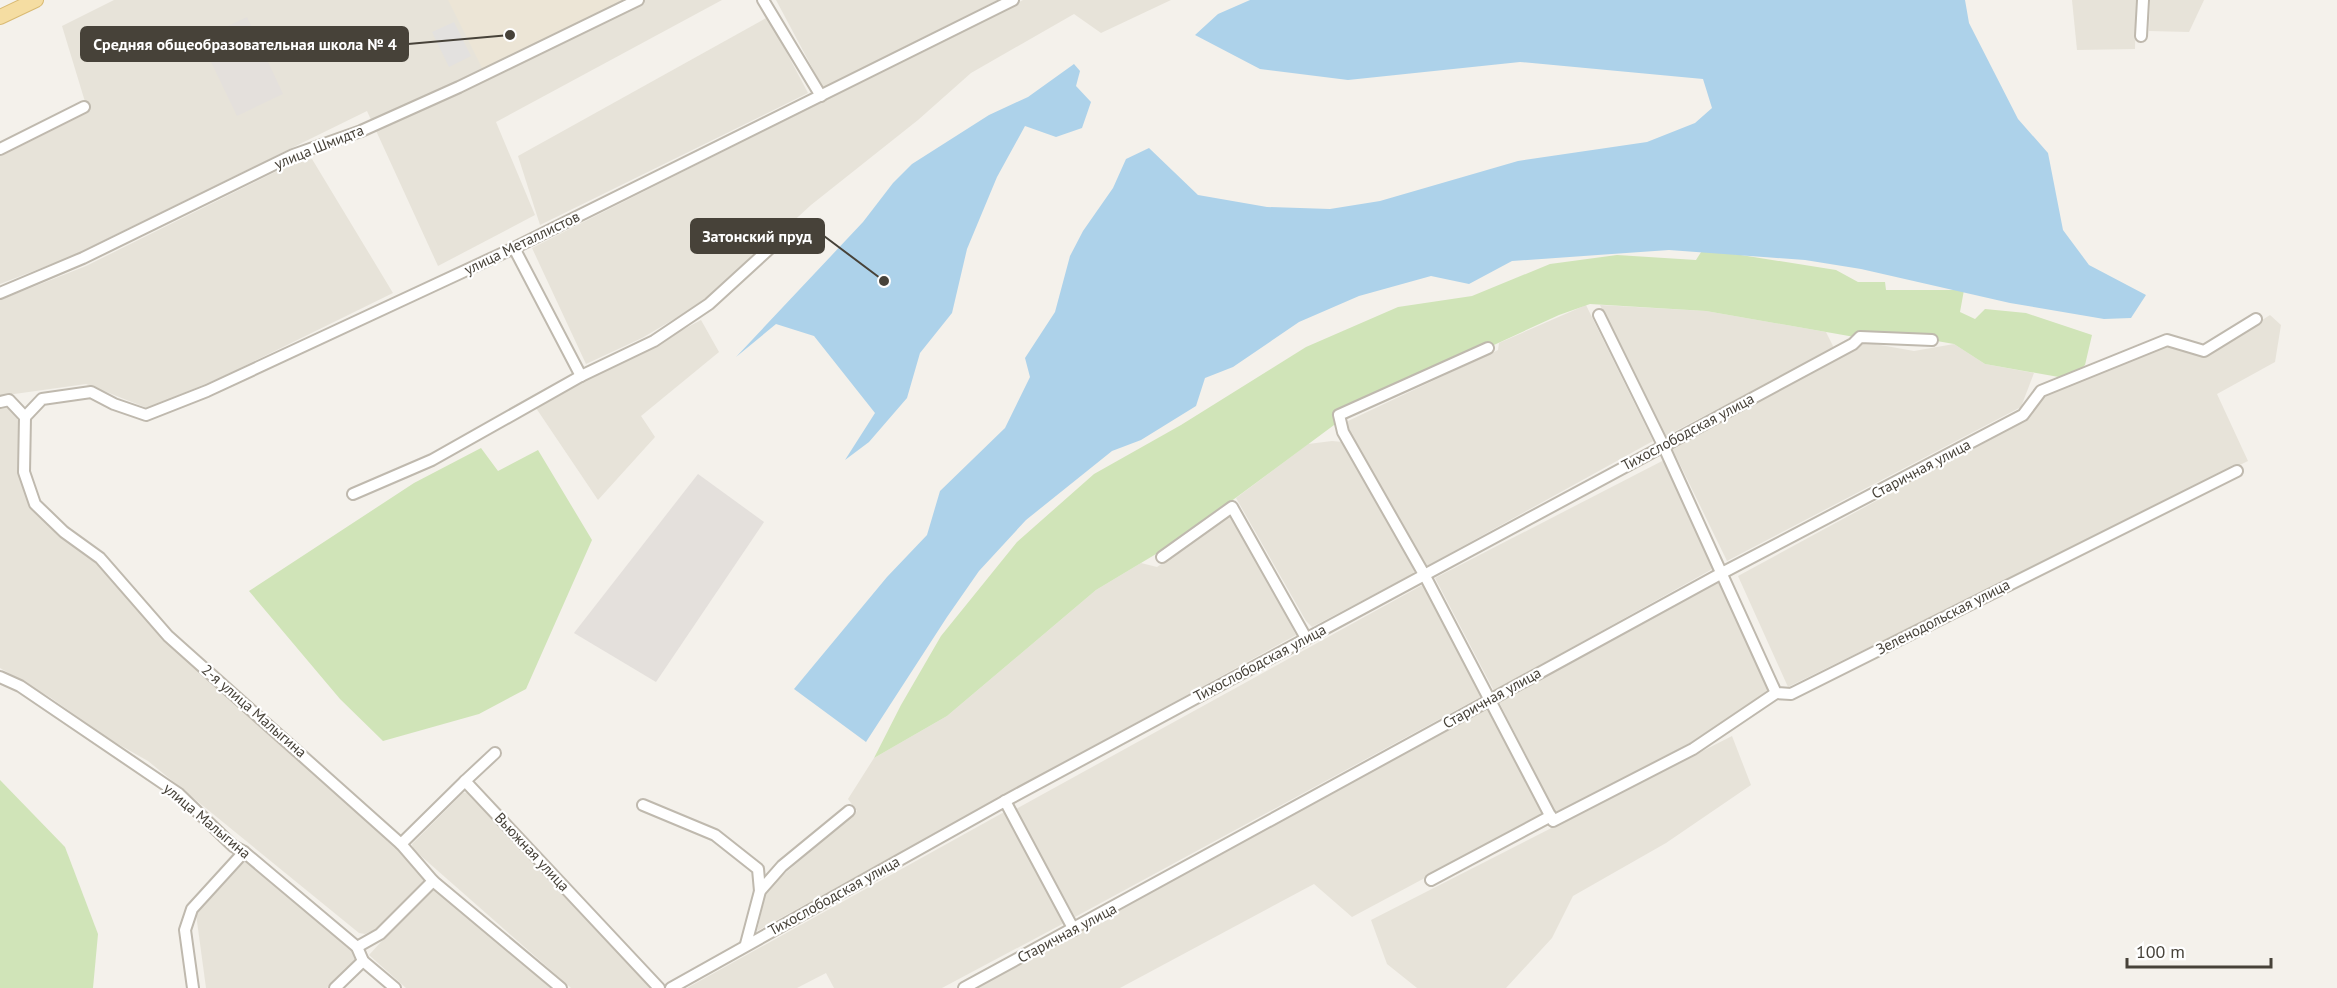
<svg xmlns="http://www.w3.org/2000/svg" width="2337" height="988" font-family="'PT Sans',sans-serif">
<rect width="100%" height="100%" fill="#f4f1eb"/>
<g fill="#e7e3d9">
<path d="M114 0H722L496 122 535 215 438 266 367 111 70 257 0 284V149L86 105 62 26Z"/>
<path d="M776 0H998L823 88Z"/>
<path d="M1023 0H1171L1101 33 1074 14 971 73 918 120 811 205 710 298 642 338 586 364 532 248Z"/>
<path d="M2072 0H2136L2135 49 2077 50Z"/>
<path d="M2150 0H2204L2189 32 2149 31Z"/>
<path d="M768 17 808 93 540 225 518 156Z"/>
<path d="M312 159 393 293 220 378 147 408 86 384 0 396V300L86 266 291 164Z"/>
<path d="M1586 305 1653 441 1427 566 1348 432V421L1498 350 1499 343Z"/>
<path d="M1600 305 1706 311 1826 332 1834 348 1664 437Z"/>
<path d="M2270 315 2281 325 2275 362 2217 394 2248 461 1788 687 1738 576 2025 420 2041 396 2168 346 2206 356Z"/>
<path d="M701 320 719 352 641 416 655 437 598 500 536 408 582 379 654 345Z"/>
<path d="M1864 342 1914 351 1954 344 1985 364 2034 373 2021 407 1727 561 1672 448 1853 351Z"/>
<path d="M0 407 12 408 22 429 32 505 98 559 129 598 399 847 428 882 383 926 365 934 359 933 148 761 109 739 51 698 0 668Z"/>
<path d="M1332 441 1343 442 1415 569 1413 574 1312 627 1306 621 1236 498 1308 444Z"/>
<path d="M1666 459 1716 567 1494 691 1435 578Z"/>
<path d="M1231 515 1296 635 757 931 767 889 857 811 848 799 874 758 947 716 1096 590 1141 563 1157 567Z"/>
<path d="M1722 577 1771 690 1690 743 1556 814 1499 702Z"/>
<path d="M1426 583 1484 695 1075 917 1016 809Z"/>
<path d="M1488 707 1544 814 1352 917 1314 884 1120 988H975Z"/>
<path d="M1732 736 1751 785 1666 843 1573 896 1552 938 1506 988H1417L1387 964 1371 920Z"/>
<path d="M469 792 652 988H571L413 849 412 844 463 793Z"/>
<path d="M1006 811 1068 921 942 988H834L826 973 797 988H687Z"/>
<path d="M246 860 355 952V961L327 988H206L196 914Z"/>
<path d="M433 885 550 988H406L369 955Z"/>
</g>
<g fill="#e4e0dc">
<path d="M247 17 283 94 237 116 200 39Z"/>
<path d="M698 474 764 522 656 682 574 633Z"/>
</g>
<path fill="#ece5d6" d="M448 0H626L483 70Z"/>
<g fill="#d0e4b8">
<path d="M1703 249 1836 270 1858 282H1885L1886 290H1964L1960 312 1975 319 1985 309 2026 313 2092 335 2085 365 2070 379 1985 364 1954 344 1885 332 1866 339 1706 311 1590 304 1559 315 1357 408 1176 542 1096 590 947 716 874 758 901 705 941 636 1017 542 1094 474 1181 425 1306 347 1398 307 1472 296 1550 264 1617 255 1696 260Z"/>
<path d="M481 448 498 471 538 450 592 540 526 689 479 714 383 741 340 699 249 591 414 483Z"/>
<path d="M0 780 65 847 98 934 93 988H0Z"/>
</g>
<path fill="#e3e1df" d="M454 22 471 56 449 67 432 32Z"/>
<g fill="#add2ea">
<path d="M1250 0H1965L1969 23 2018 119 2048 153 2063 230 2089 265 2146 295 2131 318 2104 319 2010 303 1861 269 1805 260 1669 250 1512 261 1469 284 1431 276 1359 296 1299 322 1233 367 1205 378 1196 406 1141 440 1112 451 1026 520 979 571 947 617 866 742 794 689 887 577 927 535 940 491 1005 428 1030 377 1025 358 1055 312 1070 256 1083 231 1113 188 1126 159 1149 148 1198 195 1267 207 1330 209 1380 201 1518 161 1647 142 1695 123 1712 108 1703 79 1520 62 1348 80 1260 69 1195 35 1218 14Z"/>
<path d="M1074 64 1080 71 1076 86 1091 102 1082 128 1056 137 1025 126 997 177 967 249 952 313 920 353 907 398 869 442 845 460 875 413 814 336 776 324 736 357 863 222 893 183 912 164 989 115 1028 97Z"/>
</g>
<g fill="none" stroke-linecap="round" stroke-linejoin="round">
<g stroke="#bfb9ae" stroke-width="14">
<g id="minor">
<path d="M763 0 821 96"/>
<path d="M2141 36 2143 0"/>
<path d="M0 149 84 107"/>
<path d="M514 248 581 376"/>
<path d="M0 293 83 258 293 155 361 131 459 87 638 0"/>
<path d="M1599 315 1663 445 1776 693 1791 694 2237 471"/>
<path d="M1488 348 1339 415 1343 432 1425 576 1553 821 1693 749 1776 693"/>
<path d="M0 402 9 400 25 417 24 472 35 504 64 532 100 558 168 636 401 844 433 881 561 988"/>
<path d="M25 417 42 399 91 392 114 404 146 415 207 391 514 248 1013 0"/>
<path d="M353 494 432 460 581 376 654 341 709 304 791 229"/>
<path d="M1162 557 1232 507 1306 638"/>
<path d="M0 677 20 686 179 794 233 846 244 852 357 947 363 961 395 988"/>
<path d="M465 781 495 753"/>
<path d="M1005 801 1074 930"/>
<path d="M643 805 715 835 758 869 760 891"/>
<path d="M401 844 465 781 659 988"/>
<path d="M1431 880 1551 816"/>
<path d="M746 944 760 891 782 866 849 811"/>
<path d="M357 947 380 934 433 881"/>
<path d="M193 988 185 930 192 909 244 852"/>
<path d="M335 988 363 961"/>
<path d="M671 988 1005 801 1853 344 1860 337 1932 340"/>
<path d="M964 988 1722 573 2023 415 2041 391 2167 340 2204 351 2256 319"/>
</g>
</g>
<g stroke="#d9ba73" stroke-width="16">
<path id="major" d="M0 17 36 0"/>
</g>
<use href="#minor" stroke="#fff" stroke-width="10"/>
<use href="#major" stroke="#f5dda2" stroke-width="14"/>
</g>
<g text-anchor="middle" stroke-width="4.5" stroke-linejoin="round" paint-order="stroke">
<g font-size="15" fill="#474239" stroke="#fff">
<text transform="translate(319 147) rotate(-22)" y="5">улица Шмидта</text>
<text transform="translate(522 243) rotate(-26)" y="5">улица Металлистов</text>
<text transform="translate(1688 432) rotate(-28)" y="5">Тихослободская улица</text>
<text transform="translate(1921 469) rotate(-28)" y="5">Старичная улица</text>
<text transform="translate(1943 617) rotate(-27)" y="5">Зеленодольская улица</text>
<text transform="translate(1260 663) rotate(-28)" y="5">Тихослободская улица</text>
<text transform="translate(1492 698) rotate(-29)" y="5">Старичная улица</text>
<text transform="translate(254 711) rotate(41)" y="5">2-я улица Малыгина</text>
<text transform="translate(207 821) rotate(40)" y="5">улица Малыгина</text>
<text transform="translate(532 852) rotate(47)" y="5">Вьюжная улица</text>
<text transform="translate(834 896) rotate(-29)" y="5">Тихослободская улица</text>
<text transform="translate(1067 933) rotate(-28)" y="5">Старичная улица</text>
</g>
</g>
<path fill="none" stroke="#474239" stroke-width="2" d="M510 35L408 44M884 281L824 236"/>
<g fill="#474239" stroke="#fff" stroke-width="2">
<circle cx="510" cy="35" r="6"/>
<circle cx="884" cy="281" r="6"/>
</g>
<g fill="#474239" stroke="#474239" stroke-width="2">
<rect x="81" y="27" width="327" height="34" rx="6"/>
<rect x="691" y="219" width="133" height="34" rx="6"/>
</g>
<g font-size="16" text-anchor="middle" font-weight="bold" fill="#fff">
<text x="245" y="50">Средняя общеобразовательная школа № 4</text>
<text x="757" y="242">Затонский пруд</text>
</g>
<path d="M2127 958v9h144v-9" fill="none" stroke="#474239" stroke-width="3"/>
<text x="2136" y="958" font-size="18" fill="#474239" stroke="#ffffff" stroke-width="4.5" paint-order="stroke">100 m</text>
</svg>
